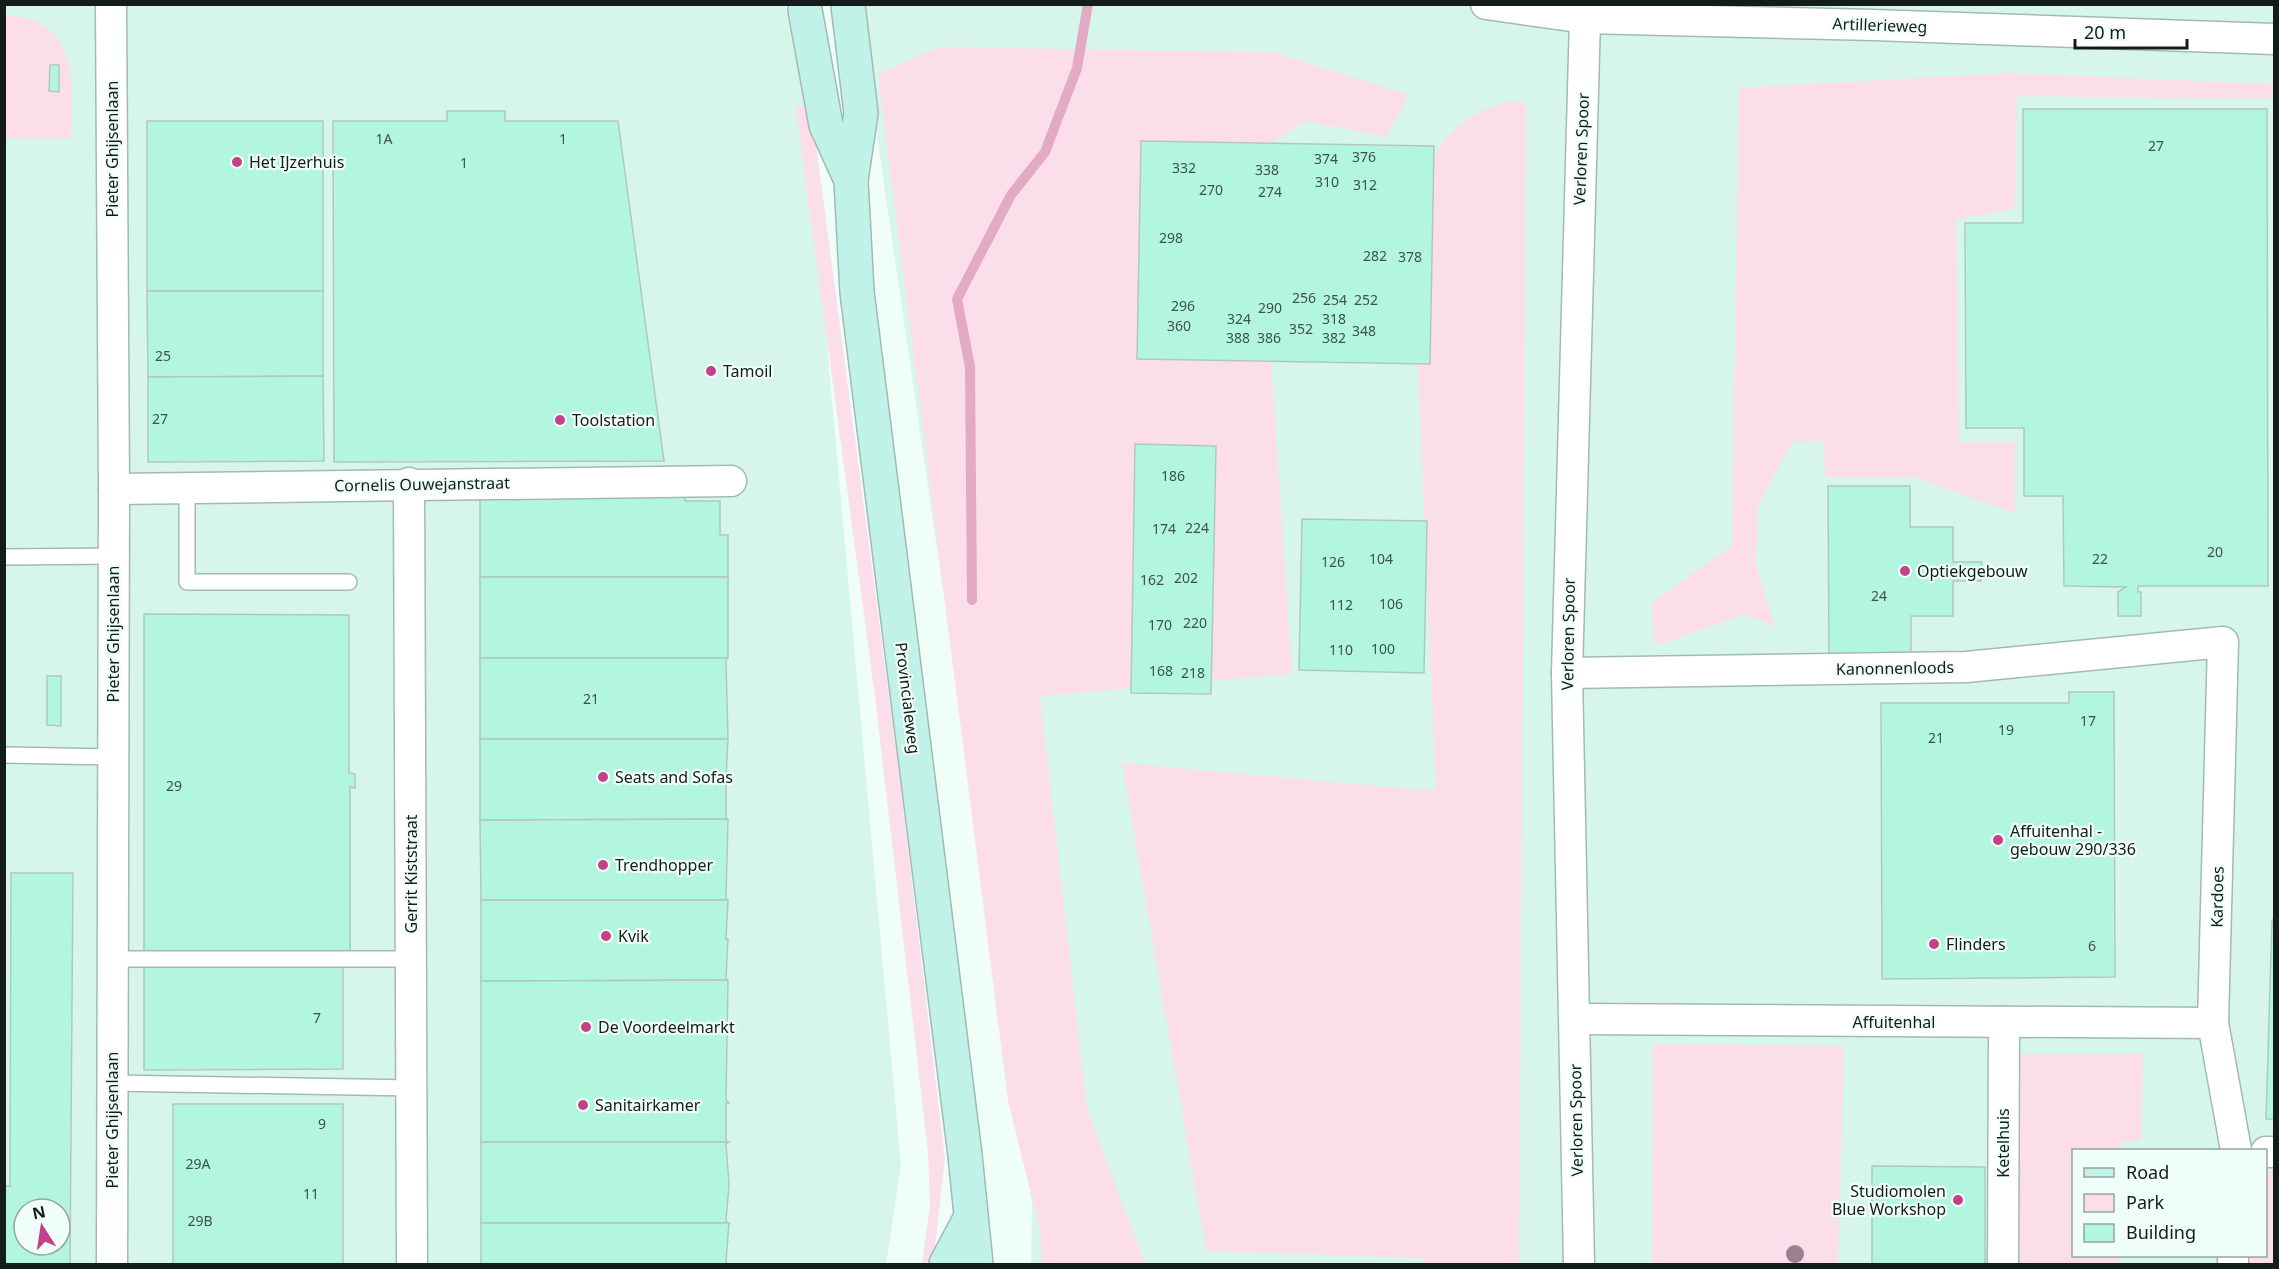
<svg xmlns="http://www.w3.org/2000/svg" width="2279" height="1269" font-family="'Noto Sans',sans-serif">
<rect width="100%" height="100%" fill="#f0fef9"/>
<g fill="#d6f6eb" fill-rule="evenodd">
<path d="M5 5H785L801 56 901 1166 886 1264H5ZM24 1209H60V1245H24Z"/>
<path d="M858 5H2274V1264H1031L1032 1203ZM2074 1150H2266V1256H2074Z"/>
</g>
<g fill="#fbdeea">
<path d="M4 16C79 16 74 84 70 138H5Z"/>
<path d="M939 47 1273 52 1409 95 1386 137 1305 121 1257 153 1292 674 1040 696 1087 1109 1145 1264H1042L1040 1230 1008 1101 878 74Z"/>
<path d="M2008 73 2274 84V99L2017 96 2015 209 1956 219 1959 442H2015V513L1913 477H1826L1822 441 1792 442 1758 506 1756 565 1775 627 1746 614 1655 646 1651 603 1732 546 1739 88Z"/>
<path d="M1505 102H1526L1519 1264H1424L1423 1258 1206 1251 1122 763 1436 791 1412 228C1430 163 1433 126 1505 102Z"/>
<path d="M799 106H811L898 765 945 1159 933 1264H922L930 1205 928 1152 875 697 796 110Z"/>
<path d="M1653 1044 1844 1046 1838 1264H1652Z"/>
<path d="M2017 1054H2143L2141 1141H2121L2120 1150H2074V1256H2119V1264H2016Z"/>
<path d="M2272 1170H2274V1264H2248V1256H2266V1175Z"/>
</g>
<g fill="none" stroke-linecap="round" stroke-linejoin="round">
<path stroke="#e2aac3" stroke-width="10" d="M972 600 970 367 957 299 1011 195 1045 152 1077 68 1088 4"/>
</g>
<g fill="#b3f6e0" stroke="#b1c8c0" stroke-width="1.5" fill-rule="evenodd">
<path d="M50 65H59V92L49 91Z"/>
<path d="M2023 109H2267L2268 586H2138V592H2141V616H2118V592L2126 587 2064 586 2063 496H2024V428H1966L1965 223H2023Z"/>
<path d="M447 111H505V121H618L664 461 334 462 333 121H447Z"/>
<rect x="147" y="121" width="176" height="170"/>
<path d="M1141 141 1434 146 1430 364 1137 359Z"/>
<path d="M147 291H323V376L148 377Z"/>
<path d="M323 376 324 461 148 462V377Z"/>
<path d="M1135 444 1216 446 1211 694 1131 693Z"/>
<path d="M1828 486H1910V527H1953V562H1982L1981 581H1953V616H1911V658H1829Z"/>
<path d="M480 495H685V501H720V535H728V577H480Z"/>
<path d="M1302 519 1427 521 1424 673 1299 670Z"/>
<rect x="480" y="577" width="248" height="81"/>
<path d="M144 614 349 615V773L355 774V788L350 787V951L144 952Z"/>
<path d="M480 658H728L726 659 728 739H480Z"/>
<path d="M47 676H61V726L47 725Z"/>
<path d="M2069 692H2114L2115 977 1882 979 1881 703H2069Z"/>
<path d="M480 739H728L726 778 728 780H726V818L728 819 480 820Z"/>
<path d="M728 819 726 899 728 900H481L480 820Z"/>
<path d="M11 873H73L70 1264H4V1186H10ZM24 1209H60V1245H24Z"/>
<path d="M481 900H728L726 939H728L726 979 728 980 481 981Z"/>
<path d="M2272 920H2274V1119H2266Z"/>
<path d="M144 966H343V1069L144 1070Z"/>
<path d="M728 980 726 1100 729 1103H726V1141L729 1142H481V981Z"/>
<rect x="173" y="1104" width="170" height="160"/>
<path d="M481 1142H729L726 1144 729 1184 726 1221 729 1223H481Z"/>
<path d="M1872 1166 1985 1167V1264H1872Z"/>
<path d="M481 1223H729L726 1262 729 1264H481Z"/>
</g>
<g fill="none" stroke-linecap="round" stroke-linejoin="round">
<g stroke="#a3bab2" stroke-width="18">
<g id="lane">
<path d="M187 487V582H349"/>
<path d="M4 557 114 556"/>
<path d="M4 755 113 757"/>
<path d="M113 959H412"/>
<path d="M113 1083 413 1088"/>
</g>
</g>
<g stroke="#a3bab2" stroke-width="33">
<g id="street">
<path d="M111 4 114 489 112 1264"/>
<path d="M1486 4 1585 18 1873 25 2274 39"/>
<path d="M409 483 412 1264"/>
<path d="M114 489 731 481"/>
<path d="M1567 673 1966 667 2223 642 2213 1023 2236 1150"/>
<path d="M1575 1019 2213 1023"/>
<path d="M2266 1152H2274"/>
<path d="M1579 1264 1567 673 1585 18"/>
<path d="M2003 1264 2004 1022"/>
<path d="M2233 1264V1256"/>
</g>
</g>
<g stroke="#a3bab2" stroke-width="36">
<g id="secondary">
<path d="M848 5 861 113 851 180 857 292 965 1155 976 1264"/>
<path d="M805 10 826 125 851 180"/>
<path d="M946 1264 971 1217"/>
</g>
</g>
<use href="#lane" stroke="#fff" stroke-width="15"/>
<use href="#street" stroke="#fff" stroke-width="30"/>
<use href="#secondary" stroke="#c0f2e7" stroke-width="33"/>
</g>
<circle fill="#9c7f90" cx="1795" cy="1254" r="9"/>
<g fill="#c34189" stroke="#f0fef9" stroke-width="2">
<circle cx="237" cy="162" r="6"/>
<circle cx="711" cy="371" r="6"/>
<circle cx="560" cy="420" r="6"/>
<circle cx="1905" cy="571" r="6"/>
<circle cx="603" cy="777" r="6"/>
<circle cx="1998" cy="840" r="6"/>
<circle cx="603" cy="865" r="6"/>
<circle cx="606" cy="936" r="6"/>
<circle cx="1934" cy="944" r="6"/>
<circle cx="586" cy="1027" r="6"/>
<circle cx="583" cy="1105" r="6"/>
<circle cx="1958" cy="1200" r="6"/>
</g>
<g text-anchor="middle" stroke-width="4.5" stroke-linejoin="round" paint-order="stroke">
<g font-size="14" fill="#3c524b">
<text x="384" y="144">1A</text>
<text x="563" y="144">1</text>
<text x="2156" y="151">27</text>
<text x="1364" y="162">376</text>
<text x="1326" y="164">374</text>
<text x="464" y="168">1</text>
<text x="1184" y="173">332</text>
<text x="1267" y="175">338</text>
<text x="1327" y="187">310</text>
<text x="1365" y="190">312</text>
<text x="1211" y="195">270</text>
<text x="1270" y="197">274</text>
<text x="1171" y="243">298</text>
<text x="1375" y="261">282</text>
<text x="1410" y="262">378</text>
<text x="1304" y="303">256</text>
<text x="1335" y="305">254</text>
<text x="1366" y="305">252</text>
<text x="1183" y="311">296</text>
<text x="1270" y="313">290</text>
<text x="1239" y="324">324</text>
<text x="1334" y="324">318</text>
<text x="1179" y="331">360</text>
<text x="1301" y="334">352</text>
<text x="1364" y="336">348</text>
<text x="1238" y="343">388</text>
<text x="1269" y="343">386</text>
<text x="1334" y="343">382</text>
<text x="163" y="361">25</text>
<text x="160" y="424">27</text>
<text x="1173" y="481">186</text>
<text x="1197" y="533">224</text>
<text x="1164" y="534">174</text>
<text x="2215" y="557">20</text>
<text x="1381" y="564">104</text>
<text x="2100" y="564">22</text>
<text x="1333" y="567">126</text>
<text x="1186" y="583">202</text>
<text x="1152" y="585">162</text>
<text x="1879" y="601">24</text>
<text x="1391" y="609">106</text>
<text x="1341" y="610">112</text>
<text x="1195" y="628">220</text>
<text x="1160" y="630">170</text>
<text x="1383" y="654">100</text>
<text x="1341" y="655">110</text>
<text x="1161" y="676">168</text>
<text x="1193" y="678">218</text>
<text x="591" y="704">21</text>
<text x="2088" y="726">17</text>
<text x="2006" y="735">19</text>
<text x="1936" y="743">21</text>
<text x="174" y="791">29</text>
<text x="2092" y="951">6</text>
<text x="317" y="1023">7</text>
<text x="322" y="1129">9</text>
<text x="198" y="1169">29A</text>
<text x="311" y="1199">11</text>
<text x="200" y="1226">29B</text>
</g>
<g font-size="16" fill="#141c19" stroke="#f0fef9">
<text transform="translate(1880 25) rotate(2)" y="6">Artillerieweg</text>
<text transform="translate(112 149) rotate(-90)" y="6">Pieter Ghijsenlaan</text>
<text transform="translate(1581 149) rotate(-88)" y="6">Verloren Spoor</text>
<text transform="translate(422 484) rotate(-1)" y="6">Cornelis Ouwejanstraat</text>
<text transform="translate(113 634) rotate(-90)" y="6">Pieter Ghijsenlaan</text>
<text transform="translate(1568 634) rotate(-89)" y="6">Verloren Spoor</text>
<text transform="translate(1895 668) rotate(-1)" y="6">Kanonnenloods</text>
<text transform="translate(908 698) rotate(83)" y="6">Provincialeweg</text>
<text transform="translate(411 874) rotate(-90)" y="6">Gerrit Kiststraat</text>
<text transform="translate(2217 897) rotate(-89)" y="6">Kardoes</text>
<text x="1894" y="1028">Affuitenhal</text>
<text transform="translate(112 1120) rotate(-90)" y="6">Pieter Ghijsenlaan</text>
<text transform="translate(1576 1120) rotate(-91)" y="6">Verloren Spoor</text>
<text transform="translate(2003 1143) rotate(-90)" y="6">Ketelhuis</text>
</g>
<g font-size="16" fill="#141c19" stroke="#f0fef9" text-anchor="start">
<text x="249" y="168">Het IJzerhuis</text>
<text x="723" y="377">Tamoil</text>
<text x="572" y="426">Toolstation</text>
<text x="1917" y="577">Optiekgebouw</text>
<text x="615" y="783">Seats and Sofas</text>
<text x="2010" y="837">Affuitenhal -<tspan x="2010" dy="18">gebouw 290/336</tspan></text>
<text x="615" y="871">Trendhopper</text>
<text x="618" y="942">Kvik</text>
<text x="1946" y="950">Flinders</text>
<text x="598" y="1033">De Voordeelmarkt</text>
<text x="595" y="1111">Sanitairkamer</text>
<text x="1946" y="1197" text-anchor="end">Studiomolen<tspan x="1946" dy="18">Blue Workshop</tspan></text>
</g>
</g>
<rect width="2279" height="1269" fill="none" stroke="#141c19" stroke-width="12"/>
<rect x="2072" y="1149" width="195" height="108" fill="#f0fef9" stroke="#98a49f" stroke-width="1.5"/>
<rect x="2084" y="1168" width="30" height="9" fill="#c0f2e7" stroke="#98a49f" stroke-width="1.5"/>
<text x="2126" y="1179" font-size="18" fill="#141c19">Road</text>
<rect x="2084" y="1194" width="30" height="18" fill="#fbdeea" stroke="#98a49f" stroke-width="1.5"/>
<text x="2126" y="1209" font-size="18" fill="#141c19">Park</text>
<rect x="2084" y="1224" width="30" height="18" fill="#b3f6e0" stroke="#98a49f" stroke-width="1.5"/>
<text x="2126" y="1239" font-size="18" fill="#141c19">Building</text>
<g transform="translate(42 1227) rotate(348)"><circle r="28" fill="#f0fef9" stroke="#98a49f" stroke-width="1.5"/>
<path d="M0-4.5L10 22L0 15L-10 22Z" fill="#c34189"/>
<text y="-9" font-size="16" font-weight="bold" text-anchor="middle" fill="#141c19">N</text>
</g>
<path d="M2075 39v9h112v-9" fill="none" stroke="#141c19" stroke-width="3"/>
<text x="2084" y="39" font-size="18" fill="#141c19" stroke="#f0fef9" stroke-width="4.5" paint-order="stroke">20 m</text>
</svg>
